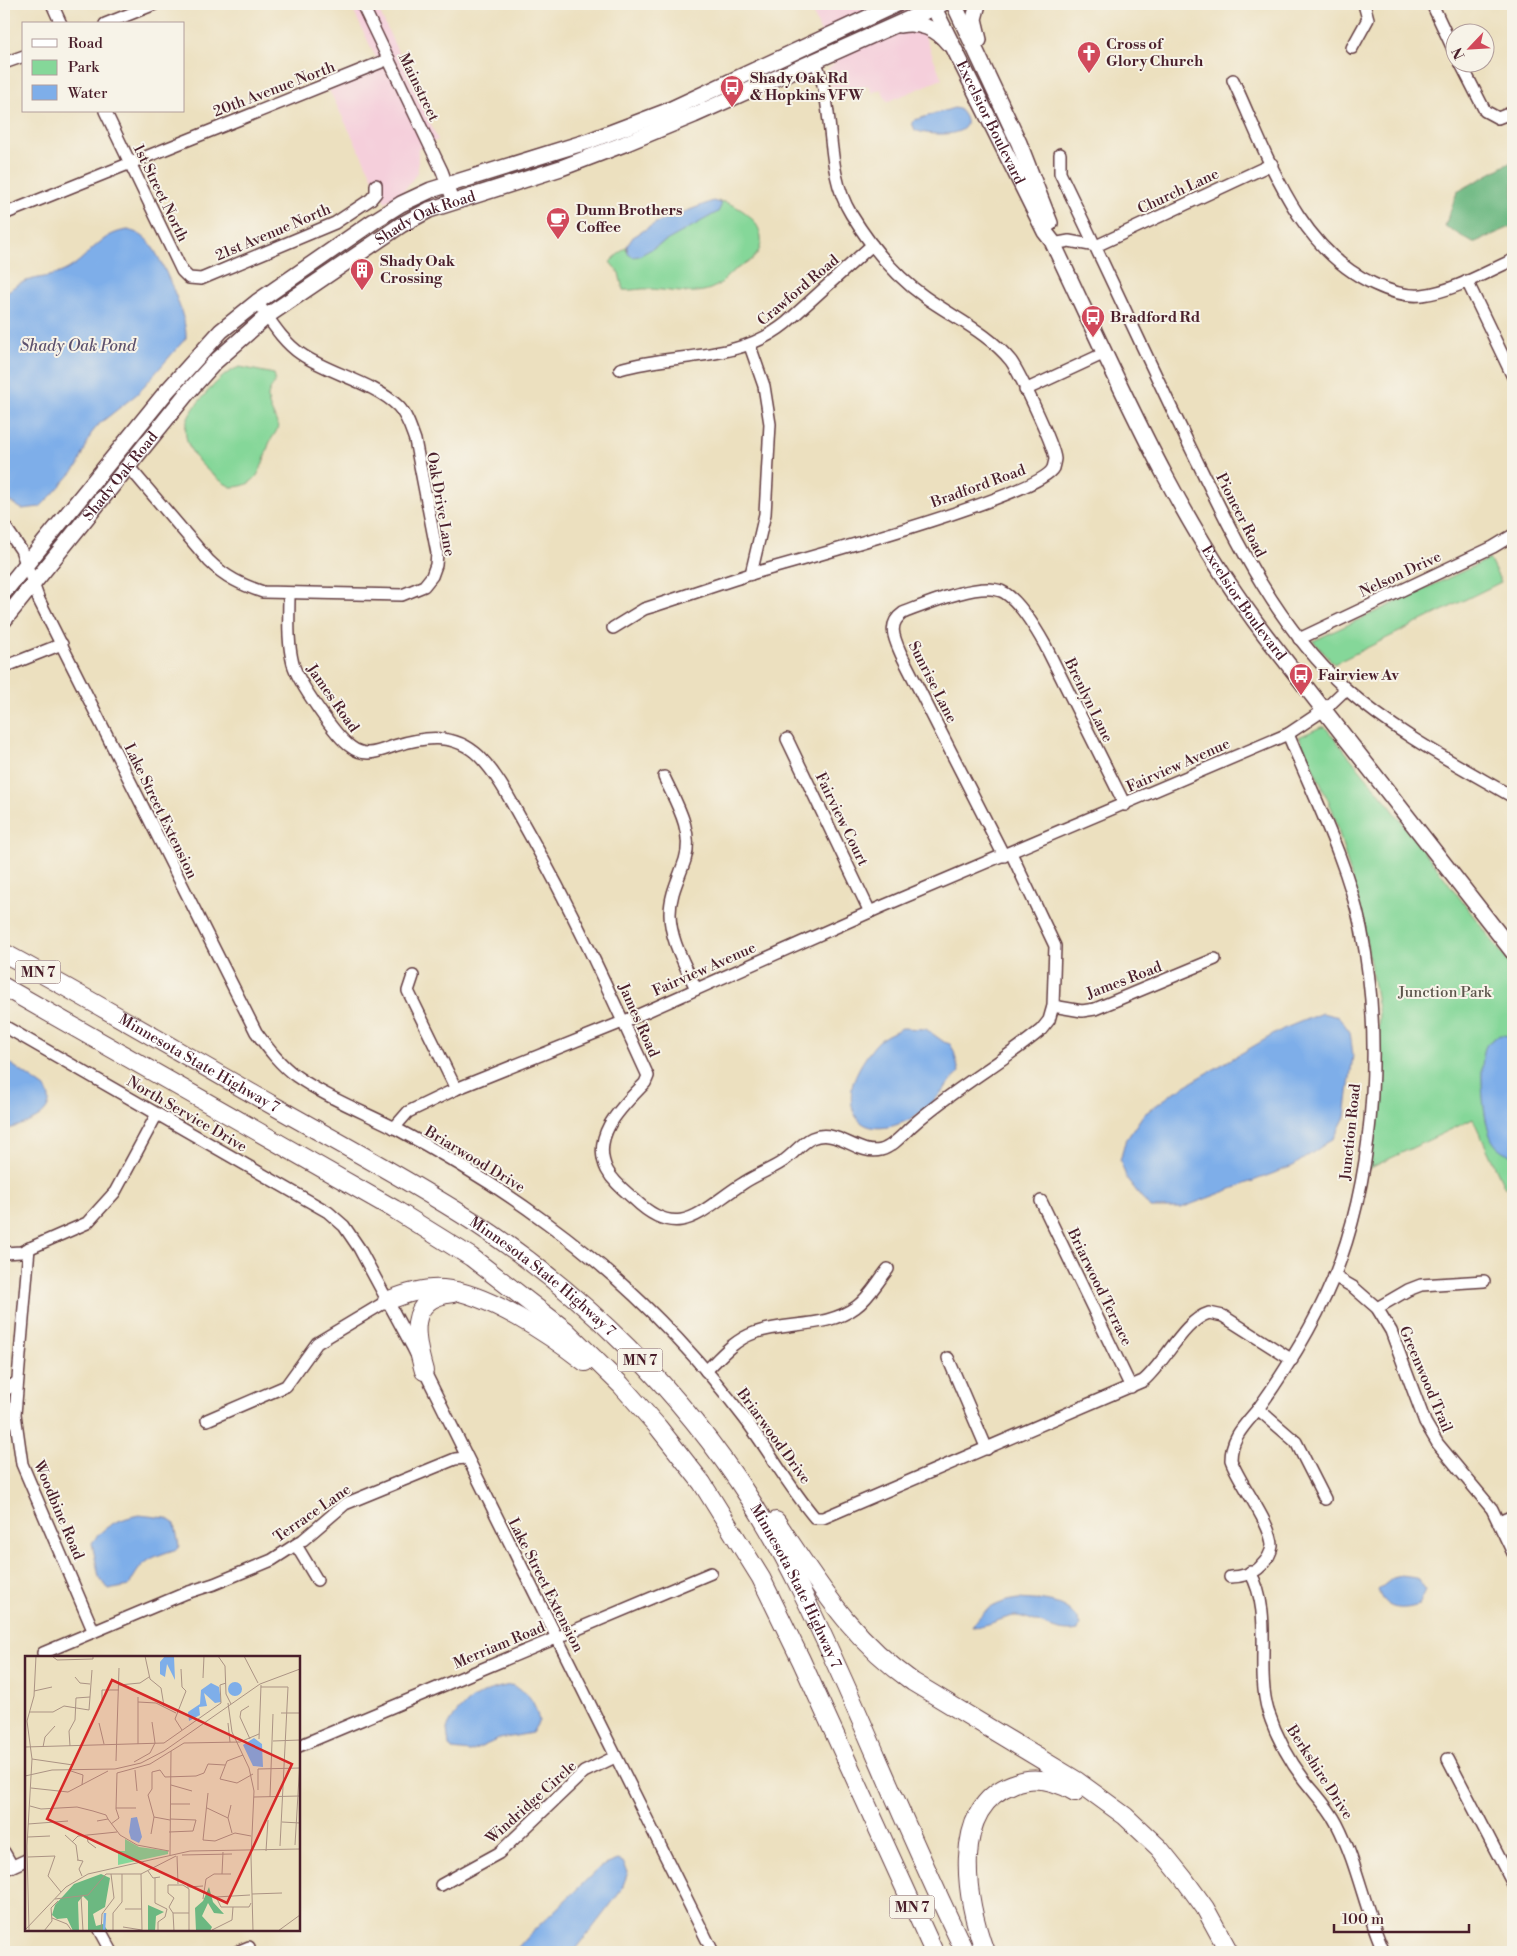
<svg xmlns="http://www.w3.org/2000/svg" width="1517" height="1956" font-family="'Libre Bodoni',serif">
<rect width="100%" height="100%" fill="#f7f3e8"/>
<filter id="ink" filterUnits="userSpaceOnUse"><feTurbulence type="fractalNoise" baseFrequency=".02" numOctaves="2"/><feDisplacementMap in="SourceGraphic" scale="10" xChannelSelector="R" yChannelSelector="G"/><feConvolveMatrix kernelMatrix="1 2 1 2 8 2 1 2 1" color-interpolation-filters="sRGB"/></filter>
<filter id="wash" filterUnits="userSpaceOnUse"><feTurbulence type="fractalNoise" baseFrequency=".0096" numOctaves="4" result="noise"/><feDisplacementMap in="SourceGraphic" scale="20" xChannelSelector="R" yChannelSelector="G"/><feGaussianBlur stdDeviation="1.12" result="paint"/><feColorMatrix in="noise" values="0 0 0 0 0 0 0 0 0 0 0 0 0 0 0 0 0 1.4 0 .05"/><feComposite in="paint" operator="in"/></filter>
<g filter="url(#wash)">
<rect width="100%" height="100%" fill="#ece0bf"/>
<g fill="#f5cfdb">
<path d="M350 4H376L438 140 418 149V172L402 193 385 202 326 84 379 64Z"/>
<path d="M809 4H912L942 79 887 102 881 89 872 93 868 85 833 99 828 69 834 64Z"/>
</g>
<g fill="#85d799" stroke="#687b62">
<path d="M718 201C740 203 773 228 757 254 751 263 740 266 732 272 727 275 724 282 718 285 698 298 672 290 650 289 641 288 632 291 623 290L619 273 610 262 627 246 626 251 720 203Z"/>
<path d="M240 367 274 374C278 383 269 388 268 396 267 407 276 417 278 427 276 434 271 438 269 444 261 467 260 487 231 487 210 476 178 448 187 421 191 410 201 399 209 390 219 380 227 371 240 367Z"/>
<path d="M1489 559 1501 582 1334 664 1313 641Z"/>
<path d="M1321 727H1325L1386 801 1513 968V1184L1505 1188 1473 1119 1368 1169 1372 1145 1379 1014 1361 912 1333 811 1299 737Z"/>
</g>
<path fill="#6cb881" stroke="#5b6c56" d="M1513 161V226L1473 243 1445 226 1457 192Z"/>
<g fill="#7eaee9" stroke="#64668a">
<path d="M954 108 959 109C986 138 930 137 915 130L912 123 915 120Z"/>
<path d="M713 201 720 203 721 206 718 212 639 256 633 257 628 254 627 246 633 237 656 223Z"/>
<path d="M128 230C136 232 142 235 148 241 161 256 188 318 186 338L137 394 99 424 91 434 78 466 51 496 40 507 22 509 4 498V295C26 273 45 282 68 269 90 256 100 233 128 230Z"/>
<path d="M1322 1013 1339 1017 1350 1032 1353 1055 1345 1117 1334 1138 1293 1166 1181 1208H1150L1127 1179 1120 1161 1125 1142 1143 1115 1173 1093 1283 1029Z"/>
<path d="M902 1028 926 1029 944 1042 950 1044 954 1051 959 1072C945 1087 931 1108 912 1118 881 1135 846 1133 852 1087 855 1072 868 1052 879 1041 885 1035 895 1032 902 1028Z"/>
<path d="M1500 1035 1511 1036 1513 1040V1155C1506 1154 1498 1149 1494 1143 1483 1130 1477 1058 1487 1044 1490 1041 1496 1037 1500 1035Z"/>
<path d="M4 1059 45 1088C62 1115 23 1125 4 1130Z"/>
<path d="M139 1515 166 1518 175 1524 179 1546 177 1549C149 1558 142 1560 129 1586L108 1590 99 1577 92 1543C103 1526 119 1519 139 1515Z"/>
<path d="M1401 1576 1417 1578 1426 1590 1419 1605C1401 1611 1384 1610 1378 1590L1393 1578Z"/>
<path d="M1018 1599C1043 1601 1067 1599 1080 1624L1078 1630C1055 1635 1039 1619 1017 1616 1007 1615 988 1627 972 1627 983 1609 998 1602 1018 1599Z"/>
<path d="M511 1685C530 1693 534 1700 539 1721L532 1733 499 1739 470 1752 452 1750 449 1746 447 1729C458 1703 484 1689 511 1685Z"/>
<path d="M618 1860 623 1862 628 1872 621 1891 574 1952H514L527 1937 600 1867Z"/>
</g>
</g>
<g filter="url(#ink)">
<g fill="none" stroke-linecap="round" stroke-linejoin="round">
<g stroke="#623c41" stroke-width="14">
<g id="minor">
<path d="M52 4 61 24"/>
<path d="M362 4 442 171 453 201"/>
<path d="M1432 4 1454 51"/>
<path d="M105 24 155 4"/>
<path d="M1352 48 1368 19 1364 4"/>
<path d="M1460 62 1485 111 1498 118 1513 112"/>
<path d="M4 63 24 56"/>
<path d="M1233 80C1267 153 1296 249 1374 284 1389 291 1405 297 1422 295 1454 291 1484 273 1513 260"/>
<path d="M105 111 182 271 189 278 201 279 335 223 371 199 376 193V185"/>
<path d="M1060 154V173C1106 267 1149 363 1195 457 1236 541 1276 625 1346 689 1396 733 1456 764 1513 797"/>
<path d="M4 214 389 59"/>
<path d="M1053 244 1069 241 1096 246 1272 164"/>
<path d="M1467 281 1513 377"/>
<path d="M750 346 764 386 770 424 765 514 751 574"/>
<path d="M620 369C677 352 737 363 786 323L872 245"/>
<path d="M1025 390 1105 353"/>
<path d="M129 467 209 561C225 577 242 585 263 592L402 595 424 586 432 576 436 565 437 553 415 440C411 429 407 415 398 406 373 382 330 374 301 354 282 341 270 320 257 302"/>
<path d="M4 525 21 550 39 600 256 1032C267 1047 280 1065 296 1076 326 1097 361 1111 393 1127 446 1155 499 1187 547 1223 621 1277 689 1345 745 1419 769 1451 789 1487 815 1518H823L1143 1381C1165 1363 1183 1321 1209 1313L1223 1316 1292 1360"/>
<path d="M289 593C289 617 287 640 293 664 298 682 336 737 351 747 356 751 362 753 368 753 376 753 386 749 394 746 423 737 454 732 479 756 500 777 513 806 528 832 573 911 610 993 648 1076L645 1083C623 1106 590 1135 607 1170 613 1182 625 1191 635 1200 680 1243 702 1209 742 1184 755 1175 770 1170 782 1162 793 1155 801 1143 812 1138 837 1127 857 1156 881 1150 893 1147 904 1133 913 1125 953 1089 1000 1064 1041 1030L1049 1020 1053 1006 1055 946 1011 853"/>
<path d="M613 628 644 609C680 598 715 585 751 574 793 562 1040 495 1053 468 1053 468 1055 460 1055 459 1054 445 1020 374 1011 361 990 334 953 317 925 297 895 276 870 245 851 214 823 168 837 109 815 61"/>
<path d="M1299 639 1493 547 1513 535"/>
<path d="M4 667 62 644"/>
<path d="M1288 734C1314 797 1347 861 1361 928 1382 1033 1376 1160 1340 1261 1321 1314 1291 1363 1258 1409L1296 1442 1325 1499"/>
<path d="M787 739 870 912"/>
<path d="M664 777C676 803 694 831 685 860 679 878 670 894 670 914 670 941 686 966 696 989"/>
<path d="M1004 856 901 654C894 638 887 624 903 613 927 604 977 582 1001 591 1018 598 1036 629 1045 645L1125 805"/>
<path d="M413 976 408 991 456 1089"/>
<path d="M1053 1006 1082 1011 1095 1009 1215 959"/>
<path d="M4 1026 328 1212 344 1226 359 1248 413 1348 713 1952"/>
<path d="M394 1128 408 1112 456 1089 625 1021 881 907 1288 734 1324 710 1346 689"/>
<path d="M1041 1201 1131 1387"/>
<path d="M29 1248 15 1414 22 1464 93 1630"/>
<path d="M4 1253 21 1252 87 1223 115 1192 157 1114"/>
<path d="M1334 1276 1353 1287 1377 1308 1391 1331 1425 1422 1438 1444 1492 1509 1513 1553"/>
<path d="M1377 1308 1408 1290 1421 1285 1484 1281"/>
<path d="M948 1358 987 1449"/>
<path d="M706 1371C720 1357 734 1340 754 1333 787 1321 826 1329 856 1307 869 1298 878 1281 888 1269"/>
<path d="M4 1391 17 1382"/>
<path d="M207 1420 286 1386 317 1343 387 1301"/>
<path d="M1499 1522 1513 1516"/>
<path d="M296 1545 317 1580"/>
<path d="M1250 1572C1274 1614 1255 1666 1268 1711 1276 1736 1289 1760 1305 1781 1316 1795 1329 1808 1337 1824 1358 1865 1365 1911 1384 1952"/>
<path d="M1230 1577C1240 1577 1254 1574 1261 1566 1267 1560 1271 1554 1272 1546 1272 1524 1239 1483 1231 1460 1231 1437 1245 1425 1258 1409"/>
<path d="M43 1653 186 1593 214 1584 272 1560 303 1540 345 1504 455 1459 466 1458"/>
<path d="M299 1746 711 1573"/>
<path d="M1448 1759 1513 1884"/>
<path d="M4 1852 12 1866"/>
<path d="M4 1870 26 1860"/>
<path d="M441 1885 499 1853 584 1772 615 1757"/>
<path d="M100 1930 112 1952"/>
<path d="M237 1952 249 1947"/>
</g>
</g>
<g stroke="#623c41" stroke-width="18">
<g id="major">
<path id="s1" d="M932 4 1045 232 1052 241C1116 376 1175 517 1266 636L1513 952"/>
<path d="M954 4 1019 143 1050 223"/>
<path d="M978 4 974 19 979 40"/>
<path d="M900 25C919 21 937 29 948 43"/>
<path d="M4 592 167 391 221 331 257 302 374 221 401 204 431 190 589 141 665 112 897 4"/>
<path id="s2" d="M4 620 188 392 215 362 267 316 401 225 429 210 561 168 624 144 694 115 942 4"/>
</g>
</g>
<g stroke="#623c41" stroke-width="20">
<g id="highway">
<path id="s3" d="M4 953C95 1002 184 1055 274 1106 341 1144 409 1180 474 1222 584 1294 681 1391 752 1502 788 1559 816 1620 844 1682 884 1772 922 1864 965 1952"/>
<path d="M4 987 394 1209 471 1257 565 1330 621 1385 658 1427 702 1483 761 1578 801 1660 934 1952"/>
<path d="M387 1301C404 1294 424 1287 443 1289 488 1293 550 1335 585 1362"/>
<path d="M424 1371C415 1339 405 1298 453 1293"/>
<path d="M776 1521C819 1584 849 1637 913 1682L1077 1781 1125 1816 1159 1848 1184 1879 1205 1908 1229 1952"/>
<path d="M985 1952C967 1902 948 1808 1013 1784 1034 1775 1056 1781 1075 1792"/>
</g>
</g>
<use href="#minor" stroke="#fff" stroke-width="11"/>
<use href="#major" stroke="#fff" stroke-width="15"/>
<use href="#highway" stroke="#fff" stroke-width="18"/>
</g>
</g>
<defs>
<g id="church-pin" transform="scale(1.25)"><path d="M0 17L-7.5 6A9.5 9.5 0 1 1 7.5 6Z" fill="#d1495b" stroke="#f7f3e8"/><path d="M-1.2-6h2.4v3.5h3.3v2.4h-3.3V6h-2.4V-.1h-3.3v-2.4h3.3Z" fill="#fff"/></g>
<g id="bus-pin" transform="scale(1.25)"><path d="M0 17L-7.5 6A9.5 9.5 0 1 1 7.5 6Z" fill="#d1495b" stroke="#f7f3e8"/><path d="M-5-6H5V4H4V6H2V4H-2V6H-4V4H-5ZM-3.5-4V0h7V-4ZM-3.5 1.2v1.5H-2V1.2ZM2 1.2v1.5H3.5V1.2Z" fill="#fff"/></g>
<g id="cafe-pin" transform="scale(1.25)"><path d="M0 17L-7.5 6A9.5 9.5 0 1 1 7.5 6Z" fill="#d1495b" stroke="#f7f3e8"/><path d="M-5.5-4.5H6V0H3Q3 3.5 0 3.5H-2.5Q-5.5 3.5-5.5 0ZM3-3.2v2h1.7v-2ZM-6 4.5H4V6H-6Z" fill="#fff"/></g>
<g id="building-pin" transform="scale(1.25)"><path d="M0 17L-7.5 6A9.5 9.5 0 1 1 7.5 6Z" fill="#d1495b" stroke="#f7f3e8"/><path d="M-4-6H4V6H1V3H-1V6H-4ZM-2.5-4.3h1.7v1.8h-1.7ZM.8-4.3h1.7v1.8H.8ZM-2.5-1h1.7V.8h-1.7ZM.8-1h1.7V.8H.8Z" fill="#fff"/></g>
</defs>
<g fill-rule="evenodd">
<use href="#church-pin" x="1089" y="53"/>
<use href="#bus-pin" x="732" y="87"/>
<use href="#cafe-pin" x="558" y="219"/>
<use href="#building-pin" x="362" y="270"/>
<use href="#bus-pin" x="1093" y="317"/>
<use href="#bus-pin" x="1301" y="675"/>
</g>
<g text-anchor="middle" stroke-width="4" stroke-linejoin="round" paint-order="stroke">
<g fill="#f7f3e8" stroke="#7e5f64" stroke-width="1">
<rect x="15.5" y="960.5" width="45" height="23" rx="4"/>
<rect x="617.5" y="1348.5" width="45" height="23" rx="4"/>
<rect x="889.5" y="1895.5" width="45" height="23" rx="4"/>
</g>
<g font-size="14" font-weight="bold" fill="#4a1f2b">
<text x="38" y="977">MN 7</text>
<text x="640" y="1365">MN 7</text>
<text x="912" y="1912">MN 7</text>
</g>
<g font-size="15" font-weight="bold" fill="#4a1f2b" stroke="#f7f3e8" text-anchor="start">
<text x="1106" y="49">Cross of<tspan x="1106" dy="17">Glory Church</tspan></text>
<text x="750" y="83">Shady Oak Rd<tspan x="750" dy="17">&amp; Hopkins VFW</tspan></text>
<text x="576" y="215">Dunn Brothers<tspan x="576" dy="17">Coffee</tspan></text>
<text x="380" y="266">Shady Oak<tspan x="380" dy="17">Crossing</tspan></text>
<text x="1110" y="322">Bradford Rd</text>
<text x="1318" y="680">Fairview Av</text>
</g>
<g font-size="15" fill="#4a1f2b" stroke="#f7f3e8">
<text transform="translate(419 87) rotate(64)" y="5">Mainstreet</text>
<text transform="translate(274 89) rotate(-21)" y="5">20th Avenue North</text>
<text dy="5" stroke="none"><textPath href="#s1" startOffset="132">Excelsior Boulevard</textPath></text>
<text transform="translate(1178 191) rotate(-25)" y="5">Church Lane</text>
<text transform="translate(161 193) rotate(64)" y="5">1st Street North</text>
<text dy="5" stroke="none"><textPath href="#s2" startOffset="590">Shady Oak Road</textPath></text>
<text transform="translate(273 232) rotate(-23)" y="5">21st Avenue North</text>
<text transform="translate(798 290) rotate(-40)" y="5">Crawford Road</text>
<text dy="5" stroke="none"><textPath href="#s2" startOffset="185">Shady Oak Road</textPath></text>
<text transform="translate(978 486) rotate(-20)" y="5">Bradford Road</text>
<text transform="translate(441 504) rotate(80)" y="5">Oak Drive Lane</text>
<text transform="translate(1241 515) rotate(63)" y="5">Pioneer Road</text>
<text transform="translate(1400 574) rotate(-25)" y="5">Nelson Drive</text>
<text dy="5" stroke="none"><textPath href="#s1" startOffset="676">Excelsior Boulevard</textPath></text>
<text transform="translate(933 682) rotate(63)" y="5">Sunrise Lane</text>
<text transform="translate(333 698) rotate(55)" y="5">James Road</text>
<text transform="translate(1089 700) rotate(64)" y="5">Brenlyn Lane</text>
<text transform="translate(1178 765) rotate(-24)" y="5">Fairview Avenue</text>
<text transform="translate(161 811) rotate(64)" y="5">Lake Street Extension</text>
<text transform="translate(842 819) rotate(64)" y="5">Fairview Court</text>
<text transform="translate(704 969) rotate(-24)" y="5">Fairview Avenue</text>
<text transform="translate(1124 980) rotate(-21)" y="5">James Road</text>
<text transform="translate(639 1020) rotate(66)" y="5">James Road</text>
<text dy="5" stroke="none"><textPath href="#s3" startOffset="224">Minnesota State Highway 7</textPath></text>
<text transform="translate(187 1114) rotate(30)" y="5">North Service Drive</text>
<text transform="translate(1350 1132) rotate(-84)" y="5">Junction Road</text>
<text transform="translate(475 1159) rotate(31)" y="5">Briarwood Drive</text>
<text dy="5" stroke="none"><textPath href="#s3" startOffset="629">Minnesota State Highway 7</textPath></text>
<text transform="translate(1100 1287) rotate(64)" y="5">Briarwood Terrace</text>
<text transform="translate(1426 1379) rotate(67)" y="5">Greenwood Trail</text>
<text transform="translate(774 1436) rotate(54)" y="5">Briarwood Drive</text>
<text transform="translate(59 1510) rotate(67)" y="5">Woodbine Road</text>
<text transform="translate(312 1513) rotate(-35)" y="5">Terrace Lane</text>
<text transform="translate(546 1585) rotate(63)" y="5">Lake Street Extension</text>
<text dy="5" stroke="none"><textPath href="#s3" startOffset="1034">Minnesota State Highway 7</textPath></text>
<text transform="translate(499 1645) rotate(-23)" y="5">Merriam Road</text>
<text transform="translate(1320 1772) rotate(57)" y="5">Berkshire Drive</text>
<text transform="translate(531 1802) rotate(-42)" y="5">Windridge Circle</text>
</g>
<g font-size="15" fill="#5c564c" stroke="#f7f3e8">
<text x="1445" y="997">Junction Park</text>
</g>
<g font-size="16" font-style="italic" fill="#5c516e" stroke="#f7f3e8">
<text x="78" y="351">Shady Oak Pond</text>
</g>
</g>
<g transform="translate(25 1656)">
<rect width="275" height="275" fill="#ece0bf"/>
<path d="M100 183 114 191 143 195V198L93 209V195H100Z" fill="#85d799"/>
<path d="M76 218 85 222 80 251 68 258 71 270 78 268 83 275H63V245L58 240 53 246 54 275H48L42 262 32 263 27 259 30 249 49 228ZM184 231 188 246 199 258 189 257 183 247 177 260 187 271 185 275H171L170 252 178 245ZM123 249 139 256 131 260 130 275H123Z" fill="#6cb881"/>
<path d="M140 0H149L150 24 142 8 140 21 135 18V6ZM203 33a7 7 0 1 1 14 0a7 7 0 1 1-14 0ZM186 27 194 31 196 46 190 47 179 37 182 50 174 51 175 59 164 65 163 56 175 48 176 34ZM229 82 237 88 238 111 228 110 218 89ZM112 161 117 181 114 187 106 183 104 176 106 162Z" fill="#7eaee9"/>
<path fill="none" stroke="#7eaee9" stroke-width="2.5" d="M79 275 80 257"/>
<path fill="none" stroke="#ab9384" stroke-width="1" d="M27 0 32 4 68 3V0M120 0 125 23 136 32 139 50M193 0 200 10 201 38 206 48M219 0 233 27M156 13 157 31 161 35 150 63 157 74M50 21 55 27 65 28M178 22 179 0M94 29 115 27 124 21M236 31H263L255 190M9 35 27 31M113 46 131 47 151 57M77 47V34H94M203 47 207 76 224 112 229 135 226 201 228 275M224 50 216 55 215 61 225 83M4 56H28L39 50 64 54 67 14M256 57H275M127 66 130 87M74 67 79 88M203 67 205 86M234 83 236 29M248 85 275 84M113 88V41M45 90 44 75 50 64 51 42 65 41M0 91 139 87 196 47 195 29 201 27M18 91 20 81 30 70M218 99 202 105 195 123 212 127 228 118M7 103 48 109M91 105 94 12M109 106 125 97 130 87M110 114 112 135M46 115 58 119 57 129M0 120 27 114 90 113 116 107 139 95 235 28 275 13M146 129 167 135M6 132 43 136 83 115M233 134V113L275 112M183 137 178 184 190 185 210 177 226 180M229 141 275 140M245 141 248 58M145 148H165M206 149 203 162 207 177M5 150 16 153 52 151 68 155M91 152H111M182 152 203 162M68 155 81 159 83 163M129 161 145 164M72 165 83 163 95 179 112 189 144 195M257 166 275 167M3 168 43 165M86 168 94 162 91 153 92 117 125 108 159 87 215 86 234 78M144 176 168 175 171 164 145 163M126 178 129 161 123 139 127 133V116L135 114 140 121 171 120 179 117 183 108 200 109M40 179 51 189 53 204M62 180 63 186 71 192M3 181 25 180M47 186 53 180 92 176M270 189 275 104M241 195 243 164M145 199 146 95M157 199 207 198M152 200 153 228M3 201 30 200 23 220 36 236M52 204 58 205 54 213 57 220M123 215 128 222 135 221M116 218 117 275M197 218 198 196M130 222V247L142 253M162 231 178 230M227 238 257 237M225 239 191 241 196 251H224L226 247M56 240 58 275M30 243 63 239 81 218H116L151 200M178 243 181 223 189 218H206M100 253H117M148 257H164M77 258 89 242 86 218M27 262 42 268 47 275M98 271 117 274M0 274 41 231 63 218 165 195 275 193M187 274 207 264 208 251M4 275 2 190 7 103 2 65 9 40 11 0M19 275 27 265 26 252 33 245M76 275 77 258M88 275V257L97 246V218M133 275V266L140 261 142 253M149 275 148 257 144 251 149 242 143 237V229H158L164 233V275M253 275 275 259"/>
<path fill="#d62828" fill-opacity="0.15" stroke="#d62828" stroke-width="2.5" d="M87 24 267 108 202 247 22 163Z"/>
<rect width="275" height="275" fill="none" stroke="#4a1f2b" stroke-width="2.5"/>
</g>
<rect width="1517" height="1956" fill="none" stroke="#f7f3e8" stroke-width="20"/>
<rect x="22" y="22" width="162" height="90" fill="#f7f3e8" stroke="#b29e9c"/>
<rect x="32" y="39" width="25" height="8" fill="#ffffff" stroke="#b29e9c"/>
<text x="68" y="48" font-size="15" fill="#4a1f2b">Road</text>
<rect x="32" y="60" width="25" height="15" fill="#85d799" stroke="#b29e9c"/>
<text x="68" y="72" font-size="15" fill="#4a1f2b">Park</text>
<rect x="32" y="85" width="25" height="15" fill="#7eaee9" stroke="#b29e9c"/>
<text x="68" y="98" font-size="15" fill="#4a1f2b">Water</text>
<g transform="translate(1470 48) rotate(245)"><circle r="24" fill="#f7f3e8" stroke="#b29e9c"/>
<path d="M0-4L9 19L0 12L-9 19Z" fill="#d1495b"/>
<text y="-8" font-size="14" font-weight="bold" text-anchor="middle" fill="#4a1f2b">N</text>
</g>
<path d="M1334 1924v8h135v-8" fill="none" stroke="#4a1f2b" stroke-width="2.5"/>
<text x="1342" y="1924" font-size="15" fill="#4a1f2b" stroke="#f7f3e8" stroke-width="4" paint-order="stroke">100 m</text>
</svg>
